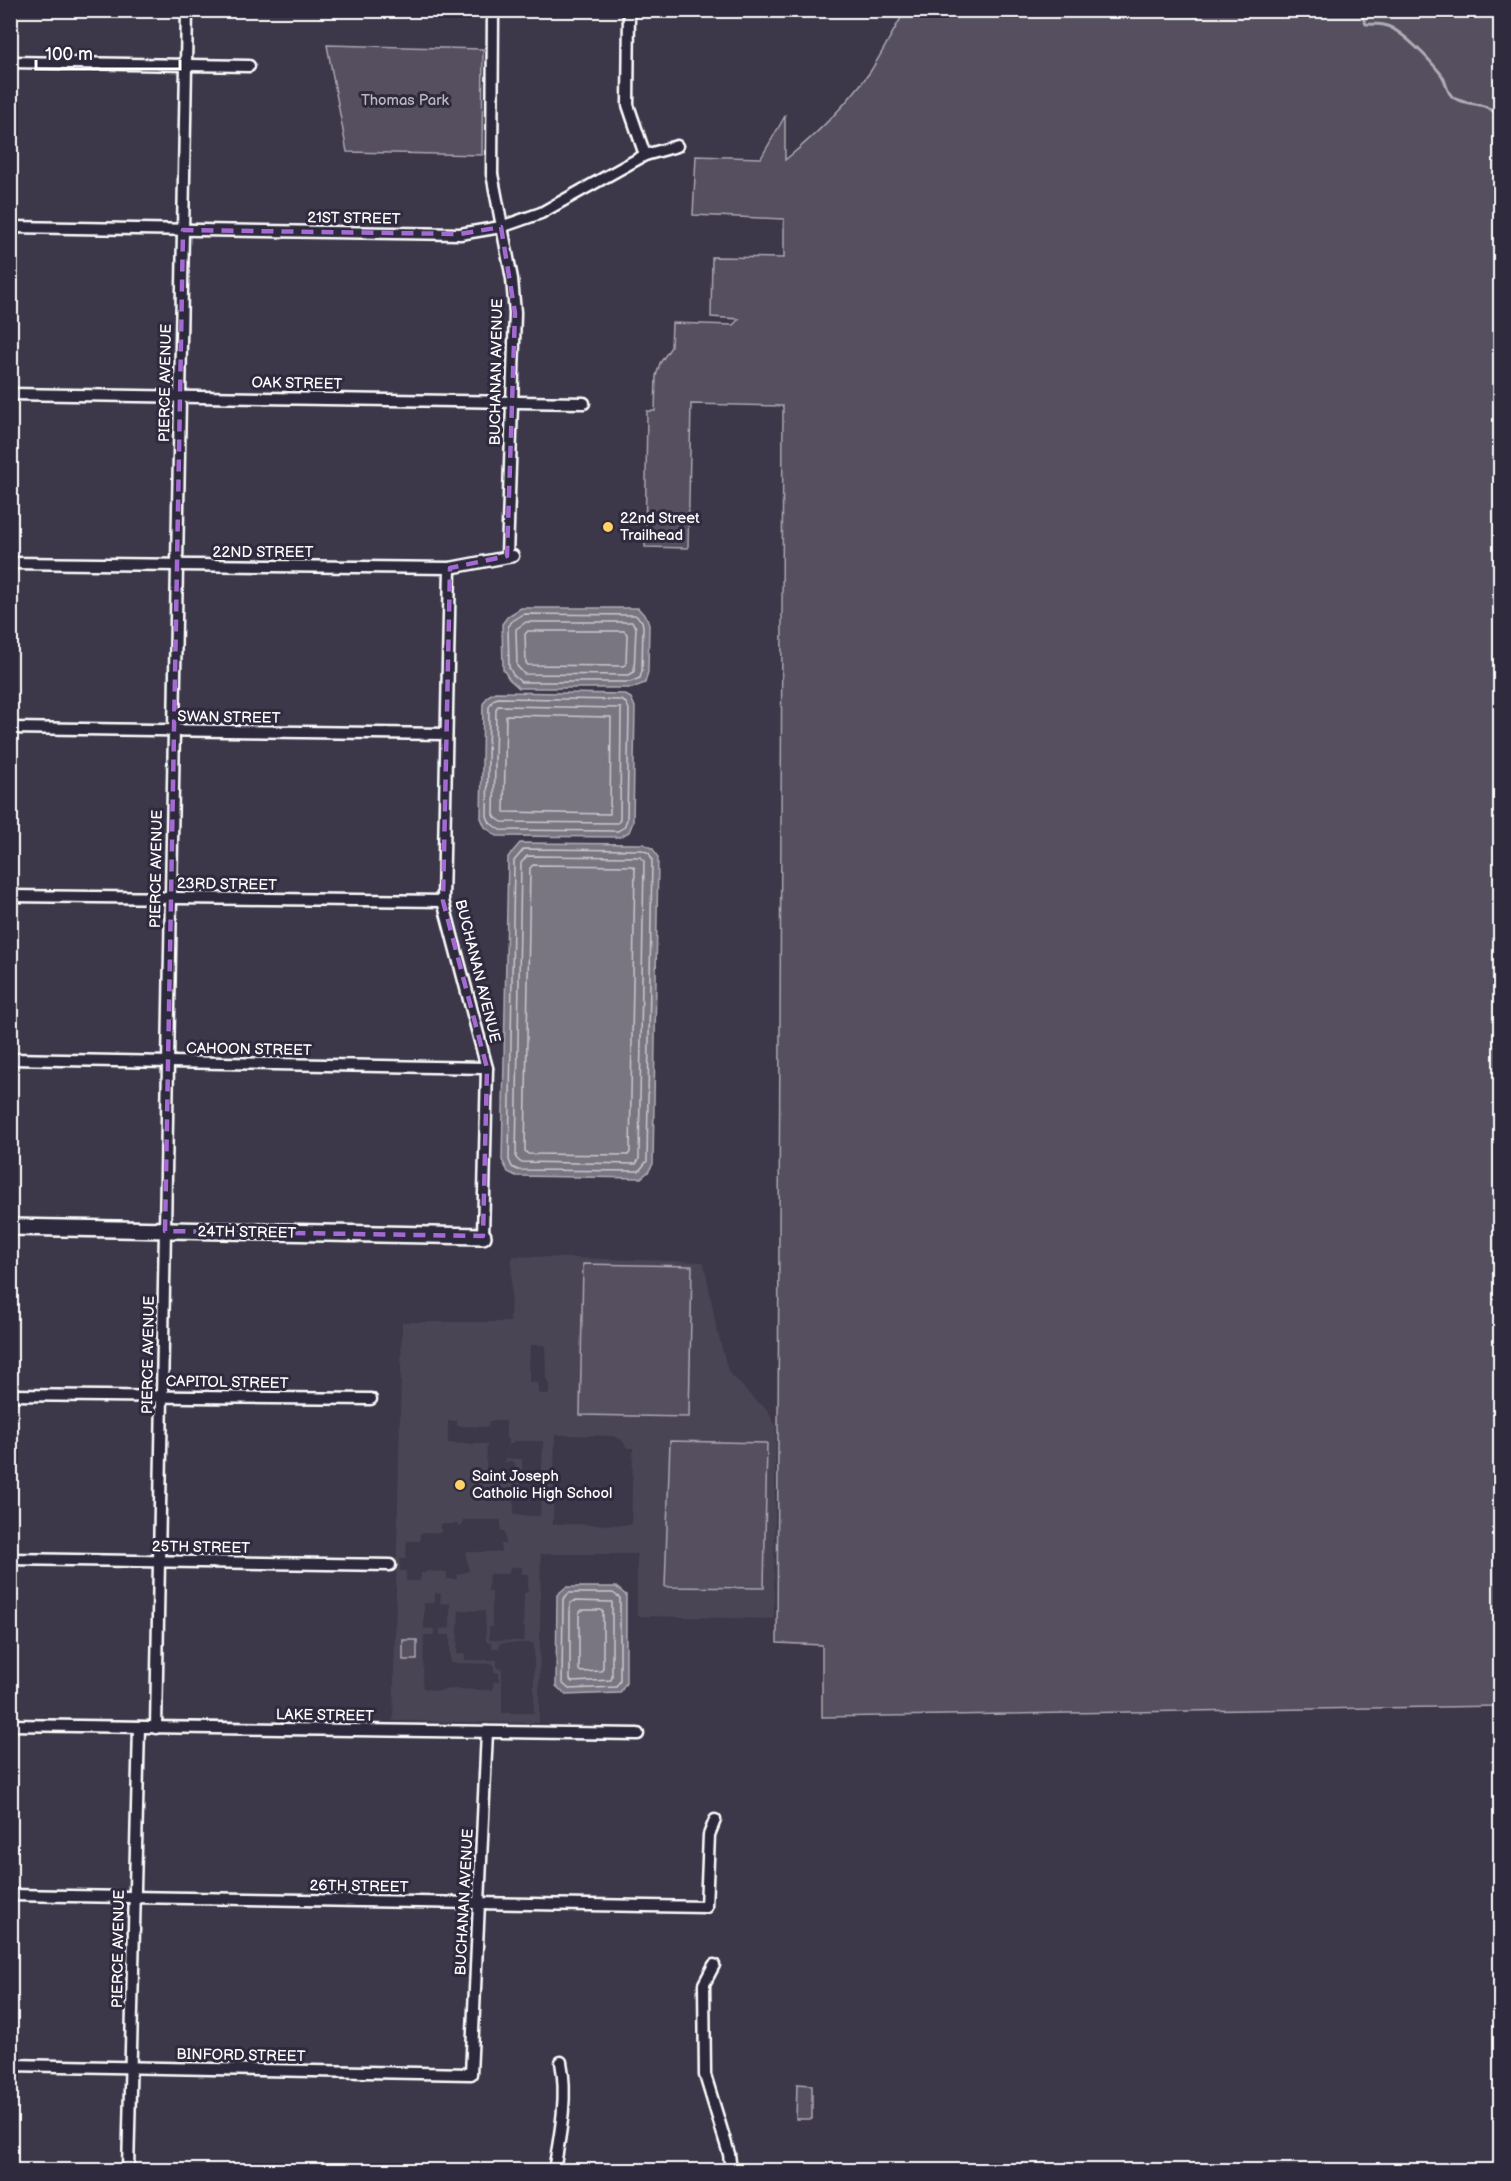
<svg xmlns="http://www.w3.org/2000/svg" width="1511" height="2181" font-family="'Balsamiq Sans',sans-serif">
<rect width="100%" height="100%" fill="#3c3749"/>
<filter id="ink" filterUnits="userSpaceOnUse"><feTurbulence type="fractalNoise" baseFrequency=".0167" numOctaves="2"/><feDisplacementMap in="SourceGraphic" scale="12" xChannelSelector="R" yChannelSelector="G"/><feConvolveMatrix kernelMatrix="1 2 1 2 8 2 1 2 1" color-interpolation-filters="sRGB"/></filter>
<g filter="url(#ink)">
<path fill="#494455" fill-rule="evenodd" d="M512 1256 704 1262 716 1325 728 1371 753 1398 767 1409 776 1426 774 1619 637 1616V1554H541L539 1723 393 1721 402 1322H510ZM530 1345H545L546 1380 549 1381V1394H539L538 1383 529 1382ZM448 1421H457V1426L488 1427 489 1421H506V1439H508V1444H506L505 1463 511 1461 515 1464 517 1470 515 1476H498L496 1478 493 1475H486L487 1444 448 1443ZM555 1435 612 1436 622 1440 627 1448H633L631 1525 553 1524ZM513 1441H543L540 1516 514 1515V1491H522V1459L506 1458V1445L513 1444ZM463 1520H501V1531H504L506 1544H501V1552H465L469 1571 457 1575V1579H447V1572L426 1571V1573H421L420 1581H406V1571H400V1559H406L407 1541H420V1533H441V1524H458V1526H462ZM510 1567H522V1574H528V1592L524 1593 523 1627 525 1628 524 1641 489 1640V1627H492V1592L488 1591 489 1574H509ZM435 1593 441 1594 440 1603 450 1604V1628L440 1629V1635H450V1663L494 1664V1672L499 1673V1682H493V1690L450 1689 439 1691 423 1688 424 1635H434V1629L424 1628V1603H435ZM459 1610 485 1611 486 1642 492 1643V1648H499L500 1643H534V1713H502V1669L497 1668V1660H465V1654H457Z"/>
<g fill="#555060" stroke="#aaa8b0" stroke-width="1.5">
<path d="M905 11H1500V1706L822 1717V1645L777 1643 783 406 691 404 688 548 645 547 647 411H655L656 376 660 363 671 347 672 323 733 325 739 319 711 317 712 257 784 258V219L693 215 696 156 761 158 785 116V160C817 134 846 105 870 72 883 52 893 31 905 11Z"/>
<path d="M327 45 483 49 482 155 347 152Z"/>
<path d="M583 1264 692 1266 689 1417 580 1415Z"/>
<path d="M670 1441 767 1443 764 1588 665 1587Z"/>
<rect x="403" y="1640" width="14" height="20"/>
<path d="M797 2084 812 2085V2119H796Z"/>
</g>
<g fill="#797682" stroke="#afadb4" stroke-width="1.5">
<path d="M521 608H638L647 618 649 625 648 672 645 683 632 688H519L509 679 503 669 502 624 508 616Z"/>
<path d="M495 692 624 694 631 698 635 707 633 822 629 832 620 837 497 836 485 827 481 818 483 704 488 696Z"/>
<path d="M520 843 644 844 653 849 658 858 653 1164 648 1172 641 1178 516 1176 508 1172 502 1160 508 857Z"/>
<path d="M566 1587H616L626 1595V1683L620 1693 566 1695 556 1686 557 1595Z"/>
</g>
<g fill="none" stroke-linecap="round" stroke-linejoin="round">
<g stroke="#c9c8cd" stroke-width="1.5">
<path d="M523 614 635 615 642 621 643 626 642 671 640 678 630 682H521L513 675 509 667 508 627 512 621Z"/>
<path d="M526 622H632L636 627 634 672 629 675 524 674 517 666 516 629Z"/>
<path d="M528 631H624L627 634 626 664 623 666 528 665 526 663 525 634Z"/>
<path d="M498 698 621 700 626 703 629 709 627 820 624 827 618 831 500 830 490 823 487 816 489 707 493 700Z"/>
<path d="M498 706 621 708 620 819 618 823 502 822 496 818 494 815 496 709Z"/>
<path d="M506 715 611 717 610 814 504 812Z"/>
<path d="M524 849 642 850 649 853 652 859 647 1161 639 1171 518 1170 512 1167 509 1160 514 861Z"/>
<path d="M527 856 640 857 644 861 639 1159 636 1164 520 1162 516 1158 521 863Z"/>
<path d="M533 865 632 866 635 868 630 1152 628 1155 528 1154 525 1151 530 868Z"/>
<path d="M569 1593H613L620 1598V1681L616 1687 569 1689 562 1683 563 1599Z"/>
<path d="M573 1601 612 1602V1677L611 1680 572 1682 570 1680V1604Z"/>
<path d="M582 1610H601L603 1612V1668L601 1671 581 1672 579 1670V1613Z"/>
</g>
<path stroke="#afadb4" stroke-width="3" d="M1363 10V18L1366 24C1372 24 1378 24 1384 25 1401 29 1430 60 1441 74 1447 81 1445 92 1454 98 1473 108 1484 99 1500 118"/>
<g stroke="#fff" stroke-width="15">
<g id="street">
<path d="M493 10 492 174 512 279 515 313 507 556"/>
<path d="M629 10 628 105 645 155"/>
<path d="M10 62 249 66"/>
<path d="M10 227 460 234 501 227 541 213 645 155 677 146"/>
<path d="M10 394 584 403"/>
<path d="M10 563 450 568 513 556"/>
<path d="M450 568 443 901 487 1068 483 1236"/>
<path d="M10 728 446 734"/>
<path d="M10 896 443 901"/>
<path d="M10 1059 487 1068"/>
<path d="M10 1395 371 1399"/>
<path d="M10 1559 390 1565"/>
<path d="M10 1725 638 1734"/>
<path d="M156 1728 187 10"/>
<path d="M10 1895 706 1907 709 1835 715 1820"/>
<path d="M714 1965 704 1984 705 2075 729 2154 731 2170"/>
<path d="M10 2065 471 2074 487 1732"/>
<path d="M128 2170 139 1727"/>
<path d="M554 2170C560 2136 568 2097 561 2062"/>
</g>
</g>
<g stroke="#fff" stroke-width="20">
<path id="secondary" d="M10 1227 483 1236"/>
</g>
<use href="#street" stroke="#2f2a3d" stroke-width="10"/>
<use href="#secondary" stroke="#2f2a3d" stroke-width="15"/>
</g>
</g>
<path fill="none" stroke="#a36bd2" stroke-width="4.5" stroke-dasharray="12 8" stroke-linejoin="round" d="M501 227 515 313 507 556 450 568 443 901 487 1068 483 1236 165 1231 183 230 460 234Z"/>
<g fill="#ffd166" stroke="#2f2a3d" stroke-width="2">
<circle cx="608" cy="527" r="6"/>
<circle cx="460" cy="1485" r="6"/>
</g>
<g text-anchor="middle" stroke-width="6" stroke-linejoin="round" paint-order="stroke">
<g font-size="15" fill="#bbb9bf" stroke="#2f2a3d">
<text x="405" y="105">Thomas Park</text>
</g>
<g font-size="15" fill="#fff" stroke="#2f2a3d">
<text transform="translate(354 218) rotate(1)" y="5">21ST STREET</text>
<text transform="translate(496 372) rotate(-89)" y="5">BUCHANAN AVENUE</text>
<text transform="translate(165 383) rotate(-89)" y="5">PIERCE AVENUE</text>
<text transform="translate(297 383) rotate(1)" y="5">OAK STREET</text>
<text x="263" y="557">22ND STREET</text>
<text transform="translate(229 717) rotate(1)" y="5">SWAN STREET</text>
<text transform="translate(156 869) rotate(-89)" y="5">PIERCE AVENUE</text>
<text transform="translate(227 884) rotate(1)" y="5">23RD STREET</text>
<text transform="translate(478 971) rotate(76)" y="5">BUCHANAN AVENUE</text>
<text transform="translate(249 1049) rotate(1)" y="5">CAHOON STREET</text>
<text transform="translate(247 1232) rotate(1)" y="5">24TH STREET</text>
<text transform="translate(148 1355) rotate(-89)" y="5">PIERCE AVENUE</text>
<text transform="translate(227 1382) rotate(1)" y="5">CAPITOL STREET</text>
<text transform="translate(201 1547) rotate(1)" y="5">25TH STREET</text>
<text transform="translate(325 1715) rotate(1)" y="5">LAKE STREET</text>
<text transform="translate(359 1886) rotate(1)" y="5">26TH STREET</text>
<text transform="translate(464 1902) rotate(-87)" y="5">BUCHANAN AVENUE</text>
<text transform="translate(118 1949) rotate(-89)" y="5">PIERCE AVENUE</text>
<text transform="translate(241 2055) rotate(1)" y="5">BINFORD STREET</text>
</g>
<g font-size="15" fill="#fff" stroke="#2f2a3d" text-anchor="start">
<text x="620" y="523">22nd Street<tspan x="620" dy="17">Trailhead</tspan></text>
<text x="472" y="1481">Saint Joseph<tspan x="472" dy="17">Catholic High School</tspan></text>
</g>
</g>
<rect width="1511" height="2181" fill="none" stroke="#2f2a3d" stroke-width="36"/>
<rect x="18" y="18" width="1475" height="2145" fill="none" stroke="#fff" stroke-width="2" filter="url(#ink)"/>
<path d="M36 60v9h144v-9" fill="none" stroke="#ffffff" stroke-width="3"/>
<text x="45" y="60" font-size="18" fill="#ffffff" stroke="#2f2a3d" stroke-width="4.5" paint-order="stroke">100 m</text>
</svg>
